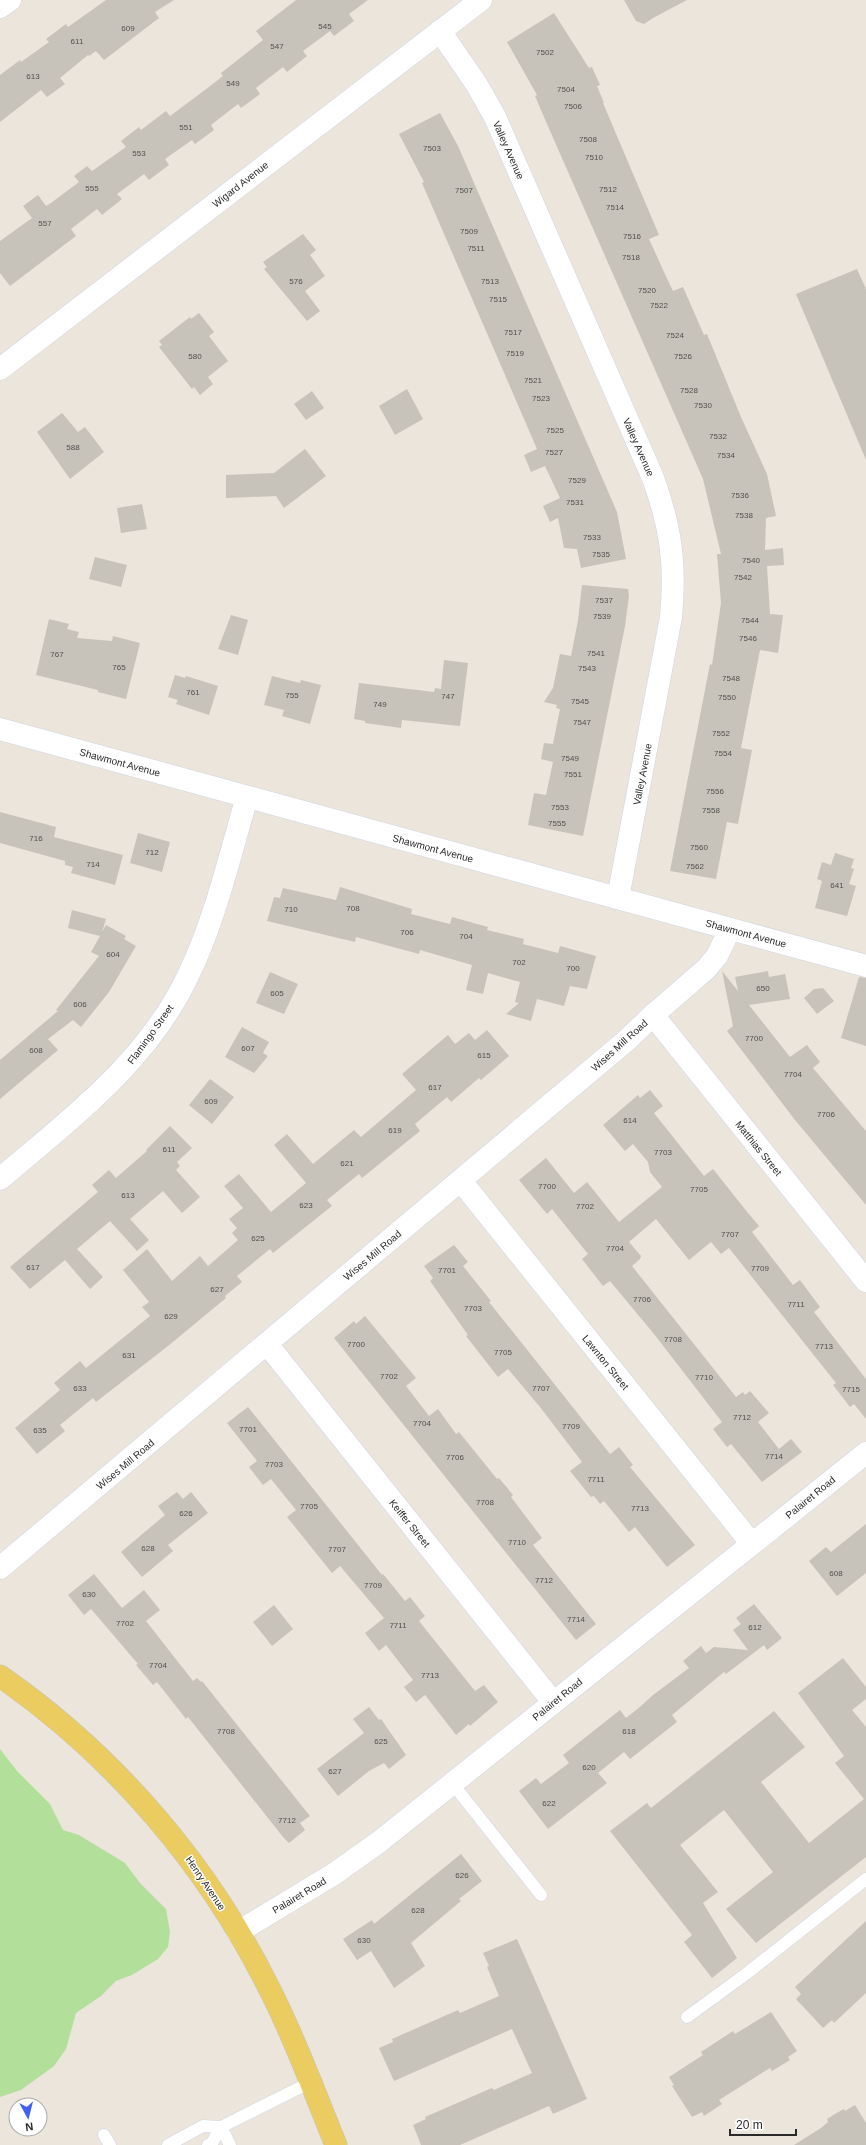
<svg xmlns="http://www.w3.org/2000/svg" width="866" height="2145" font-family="Arial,sans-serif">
<rect width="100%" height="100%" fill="#ebe5dc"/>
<path fill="#b2e09a" d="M0 1749 17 1771 50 1804 63 1830 79 1835 125 1863 140 1883 166 1909 170 1932 168 1947 158 1959 132 1975 116 1981 101 1996 76 2013 66 2049 54 2066 21 2090 0 2097Z"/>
<g fill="#c7c3bb">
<path d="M106 0H174L155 12 159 18 104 60 96 51 89 56 88 55 60 78 65 84 47 97 41 90 0 122V75L20 60 21 62 49 42 46 39 66 24 68 27Z"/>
<path d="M296 0H368L349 14 354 21 334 36 330 31 303 51 307 56 287 72 283 67 256 88 260 94 241 108 238 104 211 125 214 130 195 144 192 140 165 159 169 165 149 180 144 174 117 194 122 199 102 215 97 209 71 229 76 236 10 286 0 273V241L32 218 23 206 38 195 46 206 51 203 79 182 74 176 87 166 92 171 126 147 121 141 139 127 141 130 166 111 170 116 205 90 223 76 221 73 263 40 256 31Z"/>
<path d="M624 0H687L653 18 644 24 636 21Z"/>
<path d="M554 13 589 68 592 67 600 85 597 86 604 103H603L659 235 649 239 664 272 673 291 683 287 704 335 707 334 741 417 767 474 776 516 766 518 765 550 783 548 784 565 767 566 770 614 783 615 778 653 760 650 741 748 752 750 738 824 727 822 716 879 670 871 710 664 712 665 721 603 717 554H721L703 479 547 124 535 96 537 95 507 42Z"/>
<path d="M440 113 458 146 617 512 626 559 581 568 577 549 564 548 558 518 550 522 543 506 560 498 545 466 531 472 524 455 537 449 422 183 424 182 399 134Z"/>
<path d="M303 234 316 250 310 255 325 276 305 291 320 311 307 321 264 269 267 267 263 262Z"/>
<path d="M857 269 866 289V460L796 294Z"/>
<path d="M199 313 214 332 209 336 228 361 208 377 213 384 200 395 194 387 192 389 159 347 162 345 159 341 190 317 191 319Z"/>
<path d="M407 389 423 419 395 435 379 406Z"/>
<path d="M312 391 324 408 306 420 294 404Z"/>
<path d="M62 413 78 432 85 427 104 452 70 479 37 432Z"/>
<path d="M305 449 326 476 284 508 276 496 226 498V475L274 473Z"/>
<path d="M142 504 147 529 121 533 117 508Z"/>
<path d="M95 557 127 565 121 587 89 579Z"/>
<path d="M582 585 628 589 629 596 625 626 583 836 528 825 534 793 546 795 553 762 541 759 544 743 553 744 560 709 556 708 557 705 544 702 553 688 560 654 571 656 578 620Z"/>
<path d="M231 615 248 620 238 655 218 649Z"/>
<path d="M49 619 69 624 67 629 79 632 77 638 112 641 113 636 140 643 126 699 98 692V690L36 675Z"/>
<path d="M444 660 468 663 460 726 402 720 401 728 365 723V721L354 719 359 683 434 692 435 688 441 689Z"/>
<path d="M175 675 185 678 186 676 218 686 209 715 176 704 178 700 168 697Z"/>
<path d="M272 676 300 683 301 680 321 685 310 724 282 716 284 710 264 705Z"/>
<path d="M0 812 56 827 54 837 123 855 115 885 71 873 73 867 65 865V861L0 843Z"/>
<path d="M138 833 170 842 162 872 130 863Z"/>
<path d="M835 853 854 859 851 868 854 869 849 884 856 886 847 916 815 908 822 881 817 879 822 862 831 865Z"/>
<path d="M340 887 412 909 411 914 450 924 452 917 488 927 487 930 524 939 523 944 558 953 560 946 596 956 587 989 570 986 564 1006 537 999 531 1021 506 1014 519 1003 515 1002 520 982 488 973 483 994 466 990 472 965 420 950 419 954 356 937 355 942 267 921 274 897 280 898 283 888 336 900Z"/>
<path d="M72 910 106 919 102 932 106 925 126 936 124 939 136 946 109 992 81 1027 73 1020 48 1039 58 1050 0 1099V1060L58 1011 56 1010 99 956 91 952 100 936 68 928Z"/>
<path d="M722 971 738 991 735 977 768 971 769 977 785 974 790 999 749 1005 790 1057 807 1045 820 1062 813 1068 866 1131V1205L795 1120 727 1031 733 1026Z"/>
<path d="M270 972 298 984 284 1014 256 1003Z"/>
<path d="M859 977 866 978V1046L841 1038Z"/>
<path d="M823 988 834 1001 817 1014 804 998 814 989Z"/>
<path d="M242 1027 269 1042 263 1053 268 1056 254 1073 225 1057Z"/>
<path d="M487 1030 509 1056 481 1080 479 1078 451 1102 447 1097 415 1124 420 1131 362 1178 359 1174 327 1200 332 1206 273 1253 270 1249 237 1276 242 1282 225 1296 226 1298 168 1346 96 1402 93 1398 60 1425 65 1431 37 1454 15 1428 60 1390 54 1383 80 1361 86 1368 150 1316 142 1307 149 1302 123 1270 147 1249 172 1281 200 1256 208 1266 238 1240 232 1233 237 1228 229 1219 243 1208 224 1186 239 1174 271 1212 306 1183 274 1145 287 1134 313 1164 354 1130 361 1137 416 1090 402 1074 448 1035 455 1044 469 1033 475 1040Z"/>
<path d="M210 1079 234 1097 212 1124 189 1105Z"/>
<path d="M650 1090 663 1106 654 1113 704 1176 713 1169 744 1208 759 1226 752 1232 793 1285 800 1280 820 1307 814 1312 866 1379V1419L854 1404 850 1407 833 1385 836 1383 824 1368 729 1248 721 1254 711 1242 689 1260 656 1219 629 1242 641 1256 640 1259 632 1266 736 1397 743 1392 745 1395 750 1391 769 1413 758 1422 779 1449 791 1439 802 1452 762 1482 731 1444 727 1447 713 1429 722 1422 654 1334 610 1281 603 1286 582 1259 588 1254 552 1209 547 1214 519 1180 546 1158 574 1193 587 1182 619 1222 662 1187 650 1172 648 1162 633 1144 625 1151 603 1125 638 1095 640 1098Z"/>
<path d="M170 1126 192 1148 177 1162 180 1166 176 1170 200 1197 182 1213 163 1191 130 1219 149 1240 137 1251 110 1221 77 1249 103 1277 90 1289 65 1260 30 1289 10 1267 98 1192 92 1185 109 1170 116 1178 147 1151 146 1150Z"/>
<path d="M454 1245 468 1262 463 1266 491 1301 489 1302 610 1454 619 1447 633 1465 630 1467 695 1545 667 1567 635 1527 629 1532 604 1501 600 1504 594 1496 591 1497 570 1471 582 1462 540 1407 508 1369 498 1377 466 1336 468 1335 430 1281 433 1278 424 1266Z"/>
<path d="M365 1316 416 1378 406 1386 429 1416 438 1409 456 1434 459 1432 497 1479 499 1478 513 1495 511 1497 542 1538 533 1545 596 1624 576 1640 334 1338 354 1321 356 1324Z"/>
<path d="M248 1407 382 1575 383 1574 405 1601 410 1597 425 1616 419 1621 475 1691 484 1685 498 1702 470 1726 469 1724 456 1735 425 1695 416 1702 404 1687 413 1680 386 1645 379 1651 365 1633 384 1618 340 1566 332 1573 287 1517 296 1510 271 1479 263 1485 249 1467 257 1461 227 1423Z"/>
<path d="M177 1492 183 1499 191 1492 208 1513 168 1545 173 1551 142 1577 121 1552 165 1515 158 1506Z"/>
<path d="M866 1524V1573L837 1596 809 1561 826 1547 831 1552Z"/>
<path d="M94 1574 122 1608 144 1590 160 1610 146 1621 193 1681 197 1678 201 1682 202 1681 310 1816 300 1823 305 1830 289 1843 283 1837 188 1717 186 1719 157 1682 153 1685 136 1665 138 1664 91 1609 84 1615 68 1595Z"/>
<path d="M754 1604 782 1638 767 1650 764 1645 726 1674 724 1672 672 1715 677 1722 630 1759 624 1752 598 1773 607 1783 548 1829 519 1791 536 1778 541 1784 569 1763 563 1755 620 1710 626 1718 641 1706 653 1695 689 1668 683 1661 701 1646 706 1653 714 1647 748 1650 733 1630 741 1624 736 1618Z"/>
<path d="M274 1605 293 1629 272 1646 253 1622Z"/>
<path d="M843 1658 866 1687V1699L852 1710 866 1727V1857L756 1943 726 1909 773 1872 724 1810 680 1845 718 1892 703 1903 737 1958 712 1978 684 1942 692 1935 610 1831 647 1803 651 1808 774 1711 805 1747 761 1782 809 1843 864 1799 835 1763 844 1756 798 1693Z"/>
<path d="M369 1707 379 1720 381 1719 406 1755 389 1769 384 1763 369 1771 338 1796 317 1769 364 1733 353 1719Z"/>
<path d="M461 1854 482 1881 459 1899 461 1901 411 1943 425 1966 394 1988 371 1951 357 1960 343 1939 372 1920 374 1924Z"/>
<path d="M866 1921V1993L834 2023 832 2020 823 2028 796 1999 801 1994 795 1987Z"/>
<path d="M517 1939 587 2099 553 2114 549 2106 460 2145H421L413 2125 426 2119 425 2117 478 2094 492 2088 494 2090 532 2073 512 2029 394 2081 379 2048 393 2042 392 2039 458 2010 460 2013 499 1996 487 1967 489 1966 483 1953Z"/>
<path d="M771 2012 797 2051 788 2057 790 2060 772 2071 770 2068 762 2073 719 2100 722 2104 704 2116 702 2112 692 2117 672 2086 674 2085 669 2077 703 2055 701 2052 733 2031 735 2034Z"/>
<path d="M855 2105 866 2123V2145H794L821 2128 828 2122 827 2119 835 2114 844 2109 845 2111Z"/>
</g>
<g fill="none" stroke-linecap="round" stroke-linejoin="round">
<g stroke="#d1d4e2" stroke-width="13">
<g id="service">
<path d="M452 1783 541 1895"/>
<path d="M687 2017 746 1974 866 1879"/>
<path d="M221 2127 230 2145"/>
<path d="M104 2135 110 2145"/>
<path d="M168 2145 203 2126 221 2127"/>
<path d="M208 2145 212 2143 221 2127 311 2082"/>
</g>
</g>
<g stroke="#d1d4e2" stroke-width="23">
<g id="minor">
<path d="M0 7 10 0"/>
<path d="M440 31 477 85 495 117 653 478C671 528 676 565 671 617L618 898"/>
<path d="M653 1015 866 1281"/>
<path d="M0 1179C70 1119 146 1063 187 978 215 921 229 858 247 797"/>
<path d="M461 1181 752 1544"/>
<path d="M267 1344 553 1702"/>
<path d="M0 1568 627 1040 653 1015 706 969 717 956 730 929"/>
<path d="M238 1932 334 1874 379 1842 866 1453"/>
</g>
</g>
<g stroke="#d1d4e2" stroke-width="23">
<g id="tertiary">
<path d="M0 369 481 0"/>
<path d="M0 729 866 966"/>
</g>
</g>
<g stroke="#c3c3c3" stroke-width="23">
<path id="primary" d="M0 1676C115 1756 209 1866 271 1992 296 2041 315 2094 336 2145"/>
</g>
<use href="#service" stroke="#fff" stroke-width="12"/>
<use href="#minor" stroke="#fff" stroke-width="22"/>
<use href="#tertiary" stroke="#fff" stroke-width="22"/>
<use href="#primary" stroke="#ebcc61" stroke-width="22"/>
</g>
<g text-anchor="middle" stroke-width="3" stroke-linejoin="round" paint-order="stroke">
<g font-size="8" fill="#51504e">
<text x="325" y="29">545</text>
<text x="128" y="31">609</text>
<text x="77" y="44">611</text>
<text x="277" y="49">547</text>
<text x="545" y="55">7502</text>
<text x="33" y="79">613</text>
<text x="233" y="86">549</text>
<text x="566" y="92">7504</text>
<text x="573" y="109">7506</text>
<text x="186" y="130">551</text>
<text x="588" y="142">7508</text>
<text x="432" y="151">7503</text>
<text x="139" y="156">553</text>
<text x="594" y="160">7510</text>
<text x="92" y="191">555</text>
<text x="608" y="192">7512</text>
<text x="464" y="193">7507</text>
<text x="615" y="210">7514</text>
<text x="45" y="226">557</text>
<text x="469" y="234">7509</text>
<text x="632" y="239">7516</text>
<text x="476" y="251">7511</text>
<text x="631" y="260">7518</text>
<text x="296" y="284">576</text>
<text x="490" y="284">7513</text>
<text x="647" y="293">7520</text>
<text x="498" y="302">7515</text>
<text x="659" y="308">7522</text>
<text x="513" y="335">7517</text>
<text x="675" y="338">7524</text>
<text x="515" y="356">7519</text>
<text x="195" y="359">580</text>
<text x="683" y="359">7526</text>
<text x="533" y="383">7521</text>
<text x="689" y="393">7528</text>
<text x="541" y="401">7523</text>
<text x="703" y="408">7530</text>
<text x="555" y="433">7525</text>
<text x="718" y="439">7532</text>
<text x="73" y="450">588</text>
<text x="554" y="455">7527</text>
<text x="726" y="458">7534</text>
<text x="577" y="483">7529</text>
<text x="740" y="498">7536</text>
<text x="575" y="505">7531</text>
<text x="744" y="518">7538</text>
<text x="592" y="540">7533</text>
<text x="601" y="557">7535</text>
<text x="751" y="563">7540</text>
<text x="743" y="580">7542</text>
<text x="604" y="603">7537</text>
<text x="602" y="619">7539</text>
<text x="750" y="623">7544</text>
<text x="748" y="641">7546</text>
<text x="596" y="656">7541</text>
<text x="57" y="657">767</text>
<text x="119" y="670">765</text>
<text x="587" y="671">7543</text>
<text x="731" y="681">7548</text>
<text x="193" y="695">761</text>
<text x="292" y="698">755</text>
<text x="448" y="699">747</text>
<text x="727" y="700">7550</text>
<text x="580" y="704">7545</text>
<text x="380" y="707">749</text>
<text x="582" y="725">7547</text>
<text x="721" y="736">7552</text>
<text x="723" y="756">7554</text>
<text x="570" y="761">7549</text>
<text x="573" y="777">7551</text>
<text x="715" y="794">7556</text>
<text x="560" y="810">7553</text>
<text x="711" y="813">7558</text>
<text x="557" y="826">7555</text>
<text x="36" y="841">716</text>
<text x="699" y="850">7560</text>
<text x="152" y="855">712</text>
<text x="93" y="867">714</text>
<text x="695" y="869">7562</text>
<text x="837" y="888">641</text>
<text x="353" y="911">708</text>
<text x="291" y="912">710</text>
<text x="407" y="935">706</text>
<text x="466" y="939">704</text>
<text x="113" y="957">604</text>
<text x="519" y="965">702</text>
<text x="573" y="971">700</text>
<text x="763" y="991">650</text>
<text x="277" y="996">605</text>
<text x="80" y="1007">606</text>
<text x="754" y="1041">7700</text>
<text x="248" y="1051">607</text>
<text x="36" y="1053">608</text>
<text x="484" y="1058">615</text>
<text x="793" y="1077">7704</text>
<text x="435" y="1090">617</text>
<text x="211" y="1104">609</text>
<text x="826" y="1117">7706</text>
<text x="630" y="1123">614</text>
<text x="395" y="1133">619</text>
<text x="169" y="1152">611</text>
<text x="663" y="1155">7703</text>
<text x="347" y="1166">621</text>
<text x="547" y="1189">7700</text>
<text x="699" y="1192">7705</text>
<text x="128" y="1198">613</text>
<text x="306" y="1208">623</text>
<text x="585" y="1209">7702</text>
<text x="730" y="1237">7707</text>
<text x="258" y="1241">625</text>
<text x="615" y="1251">7704</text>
<text x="33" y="1270">617</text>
<text x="760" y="1271">7709</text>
<text x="447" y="1273">7701</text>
<text x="217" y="1292">627</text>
<text x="642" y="1302">7706</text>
<text x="796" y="1307">7711</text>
<text x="473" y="1311">7703</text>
<text x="171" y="1319">629</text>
<text x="673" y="1342">7708</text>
<text x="356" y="1347">7700</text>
<text x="824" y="1349">7713</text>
<text x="503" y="1355">7705</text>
<text x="129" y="1358">631</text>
<text x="389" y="1379">7702</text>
<text x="704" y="1380">7710</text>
<text x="80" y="1391">633</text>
<text x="541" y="1391">7707</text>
<text x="851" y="1392">7715</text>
<text x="742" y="1420">7712</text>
<text x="422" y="1426">7704</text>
<text x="571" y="1429">7709</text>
<text x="248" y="1432">7701</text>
<text x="40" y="1433">635</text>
<text x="774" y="1459">7714</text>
<text x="455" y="1460">7706</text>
<text x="274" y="1467">7703</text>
<text x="596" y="1482">7711</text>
<text x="485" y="1505">7708</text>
<text x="309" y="1509">7705</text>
<text x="640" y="1511">7713</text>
<text x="186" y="1516">626</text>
<text x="517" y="1545">7710</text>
<text x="148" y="1551">628</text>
<text x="337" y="1552">7707</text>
<text x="836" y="1576">608</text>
<text x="544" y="1583">7712</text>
<text x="373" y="1588">7709</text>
<text x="89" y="1597">630</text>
<text x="576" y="1622">7714</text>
<text x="125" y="1626">7702</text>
<text x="398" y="1628">7711</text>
<text x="755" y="1630">612</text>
<text x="158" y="1668">7704</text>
<text x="430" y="1678">7713</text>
<text x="226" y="1734">7708</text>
<text x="629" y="1734">618</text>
<text x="381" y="1744">625</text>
<text x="589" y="1770">620</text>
<text x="335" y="1774">627</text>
<text x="549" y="1806">622</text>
<text x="287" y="1823">7712</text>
<text x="462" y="1878">626</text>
<text x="418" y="1913">628</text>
<text x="364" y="1943">630</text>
</g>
<g font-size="10" fill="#2a2a2a" stroke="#fff">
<text transform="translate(509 150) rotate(66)" y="4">Valley Avenue</text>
<text transform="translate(240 184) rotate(-38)" y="4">Wigard Avenue</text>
<text transform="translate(639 447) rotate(66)" y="4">Valley Avenue</text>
<text transform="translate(120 762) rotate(15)" y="4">Shawmont Avenue</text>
<text transform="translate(642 774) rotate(-79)" y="4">Valley Avenue</text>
<text transform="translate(433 848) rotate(15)" y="4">Shawmont Avenue</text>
<text transform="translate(746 933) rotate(15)" y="4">Shawmont Avenue</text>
<text transform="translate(150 1034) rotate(-54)" y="4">Flamingo Street</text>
<text transform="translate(619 1045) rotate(-42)" y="4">Wises Mill Road</text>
<text transform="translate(759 1148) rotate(51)" y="4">Matthias Street</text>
<text transform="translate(372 1255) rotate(-40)" y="4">Wises Mill Road</text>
<text transform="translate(606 1362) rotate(51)" y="4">Lawnton Street</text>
<text transform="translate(125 1464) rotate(-40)" y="4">Wises Mill Road</text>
<text transform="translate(810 1497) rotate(-39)" y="4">Palairet Road</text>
<text transform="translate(410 1523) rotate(51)" y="4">Keiffer Street</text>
<text transform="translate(557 1699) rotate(-39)" y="4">Palairet Road</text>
<text transform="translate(206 1883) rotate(56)" y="4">Henry Avenue</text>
<text transform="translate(299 1895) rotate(-31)" y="4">Palairet Road</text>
</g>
</g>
<g transform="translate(28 2117) rotate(173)"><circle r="19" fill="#ffffff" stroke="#aaaaaa"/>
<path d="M0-3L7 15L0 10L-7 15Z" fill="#4261f3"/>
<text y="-6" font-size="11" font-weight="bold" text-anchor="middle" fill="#2a2a2a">N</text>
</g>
<path d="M730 2129v6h66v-6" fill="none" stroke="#2a2a2a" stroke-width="2"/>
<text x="736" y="2129" font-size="12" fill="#2a2a2a" stroke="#ffffff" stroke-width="3" paint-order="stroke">20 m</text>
</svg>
